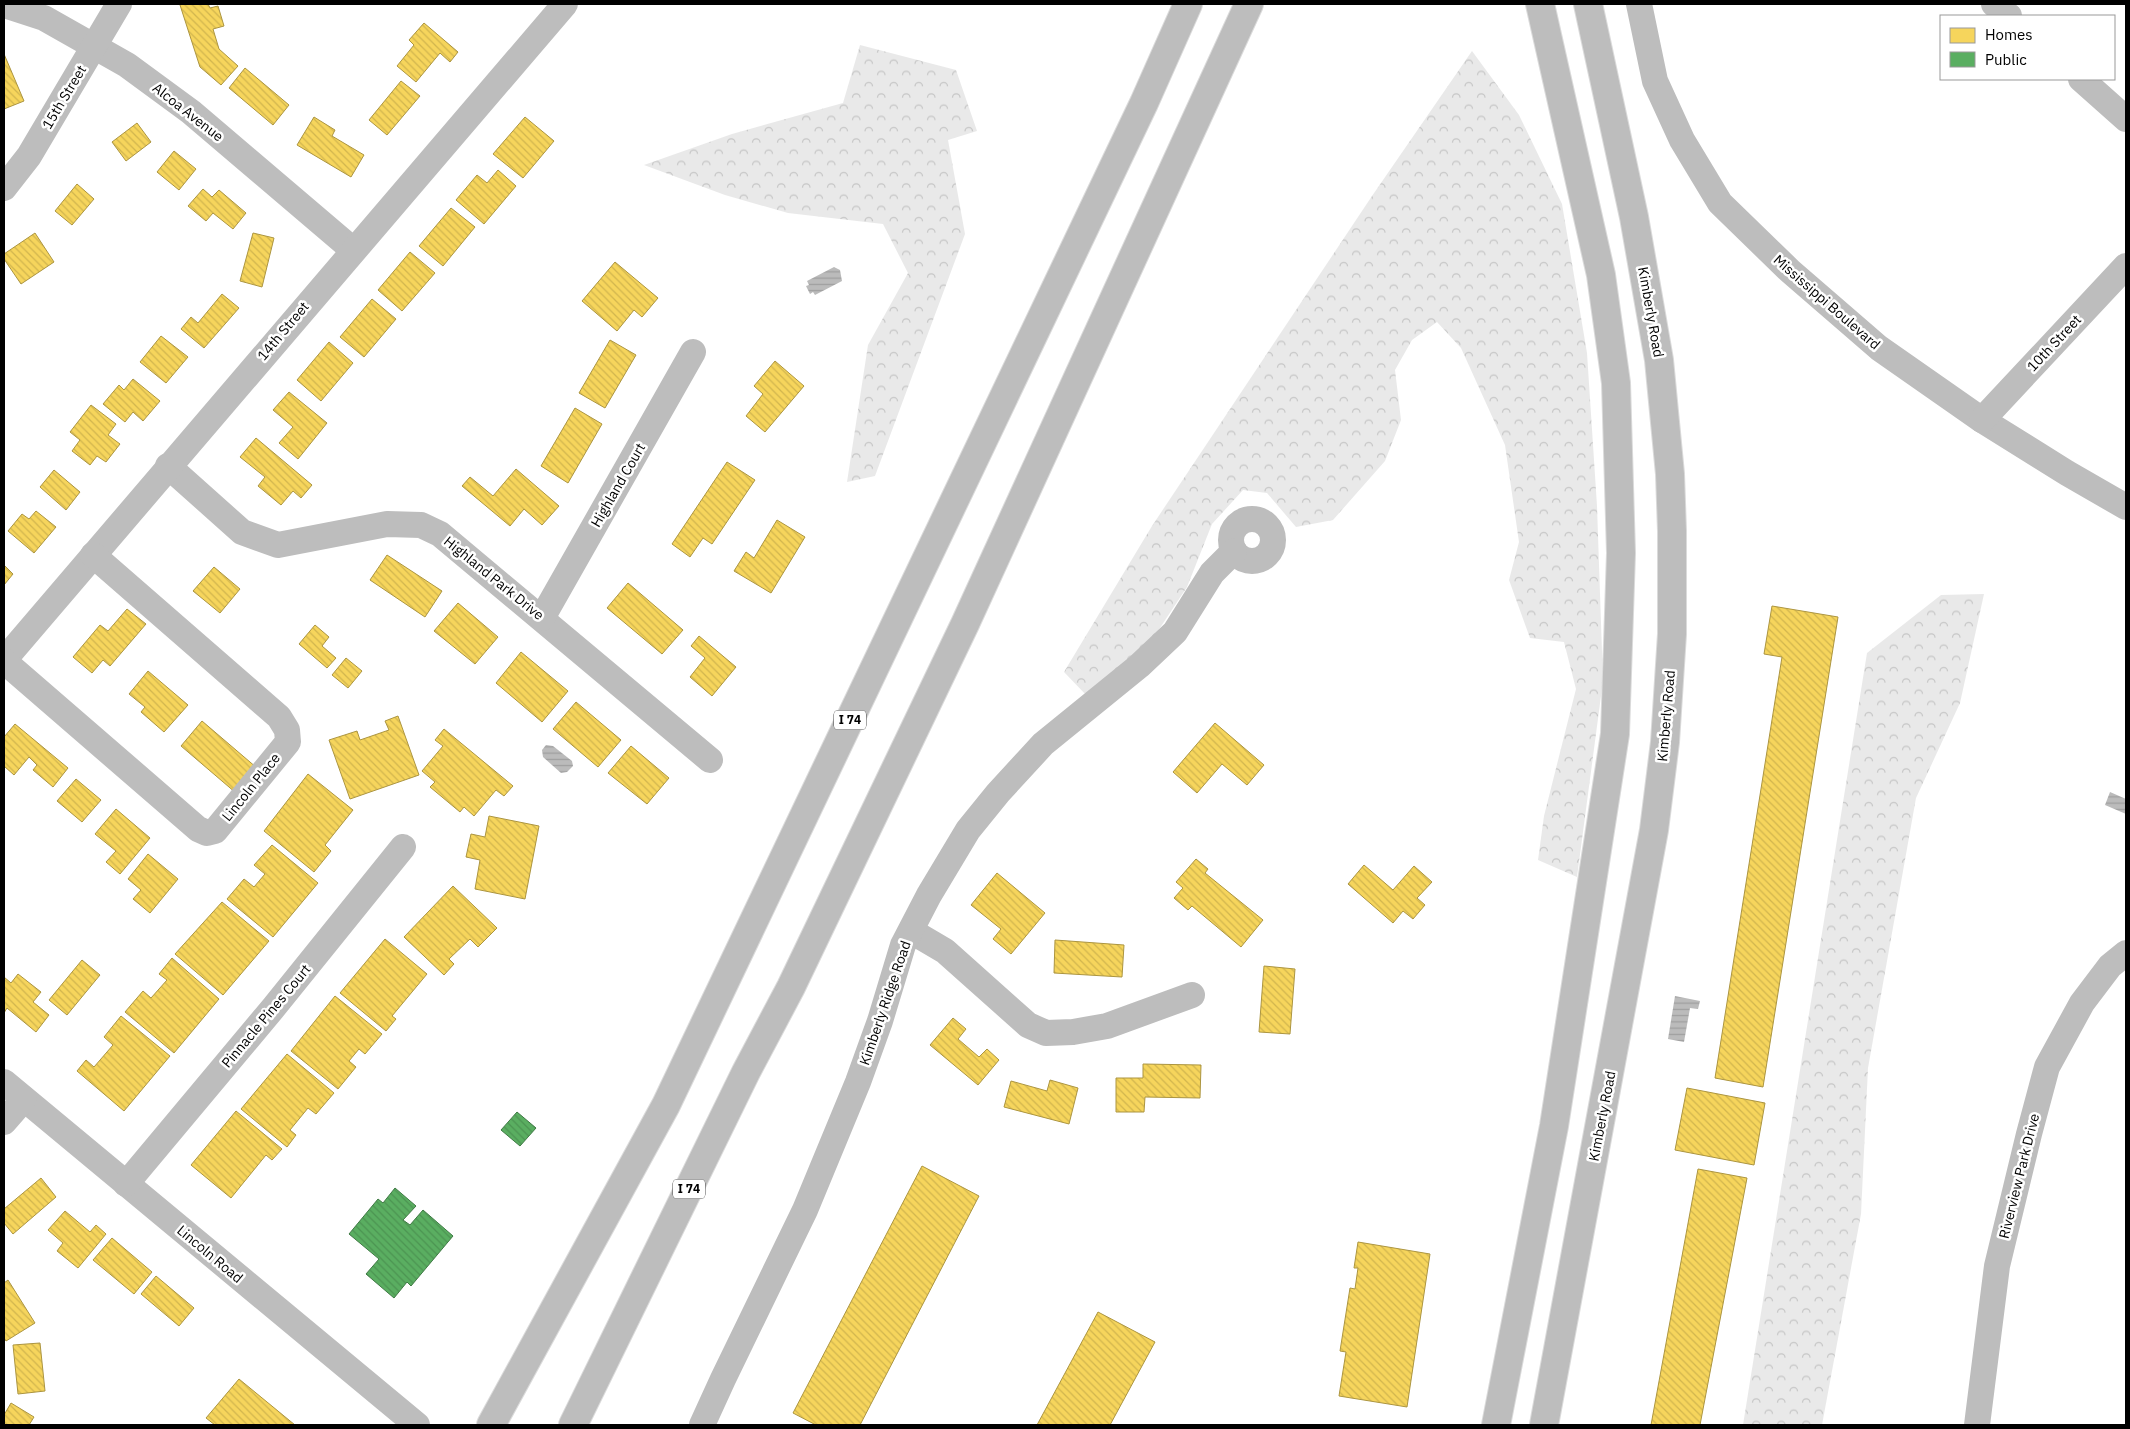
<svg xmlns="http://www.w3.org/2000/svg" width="2130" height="1429" font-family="'IBM Plex Sans',sans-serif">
<defs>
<pattern id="forest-crowns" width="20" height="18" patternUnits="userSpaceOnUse" patternTransform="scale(1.25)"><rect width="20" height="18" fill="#e9e9e9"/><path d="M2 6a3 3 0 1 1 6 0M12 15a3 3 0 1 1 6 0" fill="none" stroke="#c6c6c6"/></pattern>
<pattern id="water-rules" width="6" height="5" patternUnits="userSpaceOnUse" patternTransform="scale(1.25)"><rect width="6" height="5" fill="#bbb"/><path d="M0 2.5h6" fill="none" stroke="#9f9f9f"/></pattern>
<pattern id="homes-back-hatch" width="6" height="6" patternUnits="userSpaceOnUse" patternTransform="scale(1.25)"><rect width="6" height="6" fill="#f6d55c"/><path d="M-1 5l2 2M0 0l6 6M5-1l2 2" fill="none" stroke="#d1b54e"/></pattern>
<pattern id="public-back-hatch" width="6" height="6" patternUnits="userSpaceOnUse" patternTransform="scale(1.25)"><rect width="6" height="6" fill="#5aae61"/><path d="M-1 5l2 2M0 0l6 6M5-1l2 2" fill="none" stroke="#4c9452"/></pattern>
</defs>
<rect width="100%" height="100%" fill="#fff"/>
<g fill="url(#forest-crowns)">
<path d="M860 45 956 70 977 131 948 140 965 234 875 476 847 482 868 345 908 273 883 224 788 213 725 195 644 165 732 134 843 103Z"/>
<path d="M1472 51 1519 115 1562 204 1587 353 1597 506 1603 681 1577 877 1538 860 1544 816 1576 689 1564 642 1530 638 1509 580 1519 542 1505 445 1461 348 1437 322 1412 340 1395 370 1401 420 1385 461 1333 520 1296 527 1267 493 1243 490 1212 524 1187 587 1150 643 1088 697 1064 672 1152 526 1372 196Z"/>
<path d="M1984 594 1960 703 1916 798 1868 1068 1861 1214 1822 1425H1743L1867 653 1941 595Z"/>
</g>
<g fill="url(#water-rules)">
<path d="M834 267 840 270 842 281 815 295 813 292 810 294 806 286 809 285 807 281Z"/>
<path d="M546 745 553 746 572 761 573 766 567 772 561 773 543 757 542 750Z"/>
<path d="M2110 792 2126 799V814L2105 805Z"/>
<path d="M1675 996 1700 1001 1698 1009 1690 1008 1684 1042 1668 1039Z"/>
</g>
<g fill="url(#homes-back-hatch)" stroke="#ac9540">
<path d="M183 4H208L210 8 218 6 224 26 213 29 219 49 238 66 221 85 200 67 180 5Z"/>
<path d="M424 23 458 52 450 62 440 53 416 82 397 66 414 45 409 40Z"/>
<path d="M4 54 24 101 4 109Z"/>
<path d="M245 68 289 105 273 125 229 88Z"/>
<path d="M401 81 420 96 387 135 369 120Z"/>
<path d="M314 117 335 130 332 136 364 155 351 177 297 145Z"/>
<path d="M525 117 554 141 523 178 493 154Z"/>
<path d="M137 123 151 142 126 161 112 142Z"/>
<path d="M174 151 196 169 179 190 157 172Z"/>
<path d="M498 170 516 186 484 224 456 200 477 175 487 183Z"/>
<path d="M77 184 94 199 72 225 55 211Z"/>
<path d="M203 189 212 197 219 190 246 213 233 229 213 213 206 221 188 206Z"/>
<path d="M451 208 475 227 443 266 419 246Z"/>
<path d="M35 233 54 262 21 284 4 259V254Z"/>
<path d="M253 233 274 238 262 287 240 281Z"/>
<path d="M410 252 435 273 402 311 378 290Z"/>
<path d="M615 262 658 298 642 317 634 310 617 331 582 301Z"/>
<path d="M222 294 239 308 204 348 181 329 191 317 198 323Z"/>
<path d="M372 299 396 319 364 357 340 337Z"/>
<path d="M161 336 188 357 166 383 140 362Z"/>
<path d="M610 340 636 355 605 408 579 393Z"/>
<path d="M329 342 353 363 321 401 297 380Z"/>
<path d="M775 361 804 386 765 432 746 416 763 394 754 386Z"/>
<path d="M133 379 160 401 143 421 133 412 125 422 103 404 119 385 124 390Z"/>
<path d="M289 392 327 423 298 459 279 443 293 427 273 410Z"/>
<path d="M91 405 116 424 108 435 120 444 106 462 97 456 90 465 72 451 80 440 70 432Z"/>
<path d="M575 408 602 424 568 483 541 466Z"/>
<path d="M256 438 312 485 301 498 293 491 281 505 258 486 265 477 240 457Z"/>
<path d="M727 462 755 480 712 544 703 538 690 557 672 544Z"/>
<path d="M516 469 559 506 542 525 524 509 510 526 462 486 470 477 493 496Z"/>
<path d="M54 470 80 492 66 510 40 487Z"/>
<path d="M36 511 56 527 34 553 8 531 22 514 29 519Z"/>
<path d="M777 520 805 537 771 593 734 571 746 552 754 558Z"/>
<path d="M387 555 442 591 425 617 370 580Z"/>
<path d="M4 565 13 574 4 585Z"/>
<path d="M214 567 240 589 220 613 193 591Z"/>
<path d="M628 583 683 630 662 654 607 608Z"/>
<path d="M458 603 498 637 475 664 434 631Z"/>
<path d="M1772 606 1838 617 1763 1087 1715 1078 1782 657 1764 654Z"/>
<path d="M127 609 146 624 110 666 103 660 92 673 73 657 100 625 108 631Z"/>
<path d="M315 625 329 637 322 646 336 658 327 668 299 644Z"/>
<path d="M699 636 736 667 712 696 690 677 705 658 691 646Z"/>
<path d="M521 652 568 691 542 722 496 683Z"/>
<path d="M346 658 362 671 348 688 332 675Z"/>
<path d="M148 671 188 705 164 732 141 712 145 707 129 694Z"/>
<path d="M576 702 621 740 598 767 553 729Z"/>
<path d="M398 716 419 775 350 799 329 740 357 731 360 740 389 730 385 721Z"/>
<path d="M202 721 257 768 236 793 181 746Z"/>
<path d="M1215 723 1264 765 1247 785 1222 764 1197 793 1173 772Z"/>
<path d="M15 724 68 768 53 787 33 770 37 765 29 757 14 775 4 766V737Z"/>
<path d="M444 729 513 786 504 796 496 790 474 816 464 807 460 812 430 787 435 782 422 771 443 746 435 740Z"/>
<path d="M631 746 669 778 647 804 608 773Z"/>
<path d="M308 774 353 810 325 845 331 851 314 872 264 831Z"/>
<path d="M76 779 101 800 82 822 57 801Z"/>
<path d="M116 809 150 838 120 874 106 862 116 851 95 834Z"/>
<path d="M489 816 539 826 525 899 475 889 480 860 466 857 471 834 485 837Z"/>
<path d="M272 845 318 883 273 937 227 899 244 879 254 887 265 874 254 865Z"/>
<path d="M148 854 178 879 150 913 133 899 141 890 128 879Z"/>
<path d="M1196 859 1208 869 1205 873 1263 920 1241 947 1192 906 1188 910 1174 898 1183 888 1176 882Z"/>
<path d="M1364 865 1393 890 1414 866 1432 882 1417 898 1425 905 1413 919 1403 911 1393 923 1348 884Z"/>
<path d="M997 873 1045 913 1011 954 993 939 1001 929 971 905Z"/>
<path d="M453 886 497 928 478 947 470 939 449 959 454 964 444 975 404 937Z"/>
<path d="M222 902 269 941 223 995 175 954Z"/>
<path d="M385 939 427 974 392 1016 396 1019 386 1031 340 993Z"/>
<path d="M1055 940 1124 945 1122 977 1054 973Z"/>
<path d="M172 958 219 999 174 1053 125 1012 143 991 151 998 167 980 159 974Z"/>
<path d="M82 960 100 975 67 1015 49 1000Z"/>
<path d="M1264 966 1295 969 1290 1034 1259 1032Z"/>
<path d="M18 974 41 992 33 1002 49 1015 36 1032 7 1008 4 1013V977L11 983Z"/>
<path d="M335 996 382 1034 365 1054 359 1049 349 1061 356 1067 338 1089 291 1051Z"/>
<path d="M121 1016 170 1056 124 1111 77 1071 86 1060 94 1067 113 1045 104 1037Z"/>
<path d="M953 1018 966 1029 958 1039 979 1057 987 1049 999 1060 978 1085 930 1045Z"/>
<path d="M287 1054 334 1093 316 1114 308 1108 290 1130 296 1135 287 1147 241 1109Z"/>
<path d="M1143 1064 1201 1065 1200 1098 1145 1097 1144 1112H1116V1078H1143Z"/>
<path d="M1050 1080 1078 1088 1069 1124 1004 1107 1011 1081 1047 1091Z"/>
<path d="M1687 1088 1765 1103 1754 1165 1675 1150Z"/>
<path d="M236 1111 282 1149 272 1160 266 1155 231 1198 191 1165Z"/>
<path d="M922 1166 979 1196 860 1425H816L793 1413Z"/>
<path d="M1698 1169 1747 1178 1700 1425H1651Z"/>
<path d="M41 1178 56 1197 13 1234 4 1223V1209Z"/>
<path d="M65 1211 90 1232 96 1225 106 1234 78 1268 57 1251 63 1243 48 1230Z"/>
<path d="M112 1238 152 1272 134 1294 93 1260Z"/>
<path d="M1358 1242 1430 1254 1407 1407 1339 1396 1346 1352 1340 1351 1350 1288 1355 1289 1358 1268H1354Z"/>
<path d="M156 1276 194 1308 179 1326 141 1294Z"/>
<path d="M8 1280 35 1323 6 1341 4 1338V1283Z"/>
<path d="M1098 1312 1155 1342 1110 1425H1037Z"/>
<path d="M40 1343 45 1391 18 1394 13 1345Z"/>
<path d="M239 1379 295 1425H215L206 1418Z"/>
<path d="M11 1403 34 1417 29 1425H4V1415Z"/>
</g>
<g fill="url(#public-back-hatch)" stroke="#3f7a44">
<path d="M517 1112 536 1128 520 1146 501 1130Z"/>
<path d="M395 1188 416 1206 403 1220 410 1225 423 1210 453 1236 411 1286 407 1282 394 1298 366 1274 379 1259 349 1234 378 1199 383 1203Z"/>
</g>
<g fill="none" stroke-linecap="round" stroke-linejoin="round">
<g stroke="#dbdbdb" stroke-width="30">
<g id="major">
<path d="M1496 1425 1554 1126 1615 734 1621 553 1616 383 1601 275 1540 4"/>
<path d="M1544 1425 1654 830 1665 742 1672 634V531L1670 474 1659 360 1634 217 1588 4"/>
</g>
</g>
<g stroke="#dbdbdb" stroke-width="30">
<g id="highway">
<path d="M491 1425 666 1105 1144 103 1188 4"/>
<path d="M573 1425 746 1072 791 987 965 624 1249 4"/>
</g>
</g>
<g stroke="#bdbdbd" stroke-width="26">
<path d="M1639 4 1655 81 1682 140 1720 203 1790 271 1879 348 1982 420 2067 473 2126 507"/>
<path d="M1994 4 2009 16"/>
<path d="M4 5 44 18 127 65 191 112 353 250"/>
<path d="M2081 79 2126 119"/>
<path d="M4 188 29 156 119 4"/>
<path d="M1982 420 2126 266"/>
<path d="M168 466 242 532 278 545 387 524 421 525 440 534 710 760"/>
<circle cx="1252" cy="540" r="21"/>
<path d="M542 618 693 352"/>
<path d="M4 660 565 4"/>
<path d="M4 661 198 829 207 833 215 831 288 742 287 730 279 717 93 555"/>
<path d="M911 931 945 951 1028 1025 1046 1033 1073 1032 1107 1026 1192 995"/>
<path d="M4 1082 417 1425"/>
<path d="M4 1122 24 1099"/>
<path d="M126 1184 274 1007 403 847"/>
<path d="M702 1425 723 1379 805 1210 858 1082 880 1021 903 945 929 895 968 830 998 793 1043 744 1139 666 1175 632 1212 573 1234 551"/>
<path d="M1977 1425 1997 1266 2029 1134 2047 1067 2082 1003 2110 966 2126 953"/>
</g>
<use href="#major" stroke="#bdbdbd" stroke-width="28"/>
<use href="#highway" stroke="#bdbdbd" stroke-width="28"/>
</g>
<g text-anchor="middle" stroke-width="5" stroke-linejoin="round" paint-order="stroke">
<g fill="#fff" stroke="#4c4c4c" stroke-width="1">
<rect x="834" y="710.5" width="32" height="19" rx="4"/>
<rect x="673" y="1179.5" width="32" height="19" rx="4"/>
</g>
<g font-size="12" font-weight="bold" fill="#000">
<text x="850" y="724">I 74</text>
<text x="689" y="1193">I 74</text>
</g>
<g font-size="14" fill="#000" stroke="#fff">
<text transform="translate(64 97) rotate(-59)" y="5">15th Street</text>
<text transform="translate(188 112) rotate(38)" y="5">Alcoa Avenue</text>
<text transform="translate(1827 302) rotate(41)" y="5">Mississippi Boulevard</text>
<text transform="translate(1651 312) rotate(80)" y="5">Kimberly Road</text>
<text transform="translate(283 331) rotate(-50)" y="5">14th Street</text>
<text transform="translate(2054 343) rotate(-47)" y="5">10th Street</text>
<text transform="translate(618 485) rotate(-60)" y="5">Highland Court</text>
<text transform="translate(494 578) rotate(39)" y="5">Highland Park Drive</text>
<text transform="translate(1666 716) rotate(-85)" y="5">Kimberly Road</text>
<text transform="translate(251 787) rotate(-51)" y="5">Lincoln Place</text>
<text transform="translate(885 1003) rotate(-71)" y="5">Kimberly Ridge Road</text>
<text transform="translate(266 1016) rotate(-50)" y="5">Pinnacle Pines Court</text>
<text transform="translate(1602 1116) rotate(-79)" y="5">Kimberly Road</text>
<text transform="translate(2019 1176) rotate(-76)" y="5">Riverview Park Drive</text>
<text transform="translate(210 1254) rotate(40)" y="5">Lincoln Road</text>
</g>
</g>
<rect width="2130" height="1429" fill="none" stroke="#000000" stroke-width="10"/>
<rect x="1940" y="15" width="175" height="65" fill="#ffffff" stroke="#999999"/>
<rect x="1950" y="28" width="25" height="15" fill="#f6d55c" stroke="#999999"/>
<text x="1985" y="40" font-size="15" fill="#000000">Homes</text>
<rect x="1950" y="52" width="25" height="15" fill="#5aae61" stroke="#999999"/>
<text x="1985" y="65" font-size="15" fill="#000000">Public</text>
</svg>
